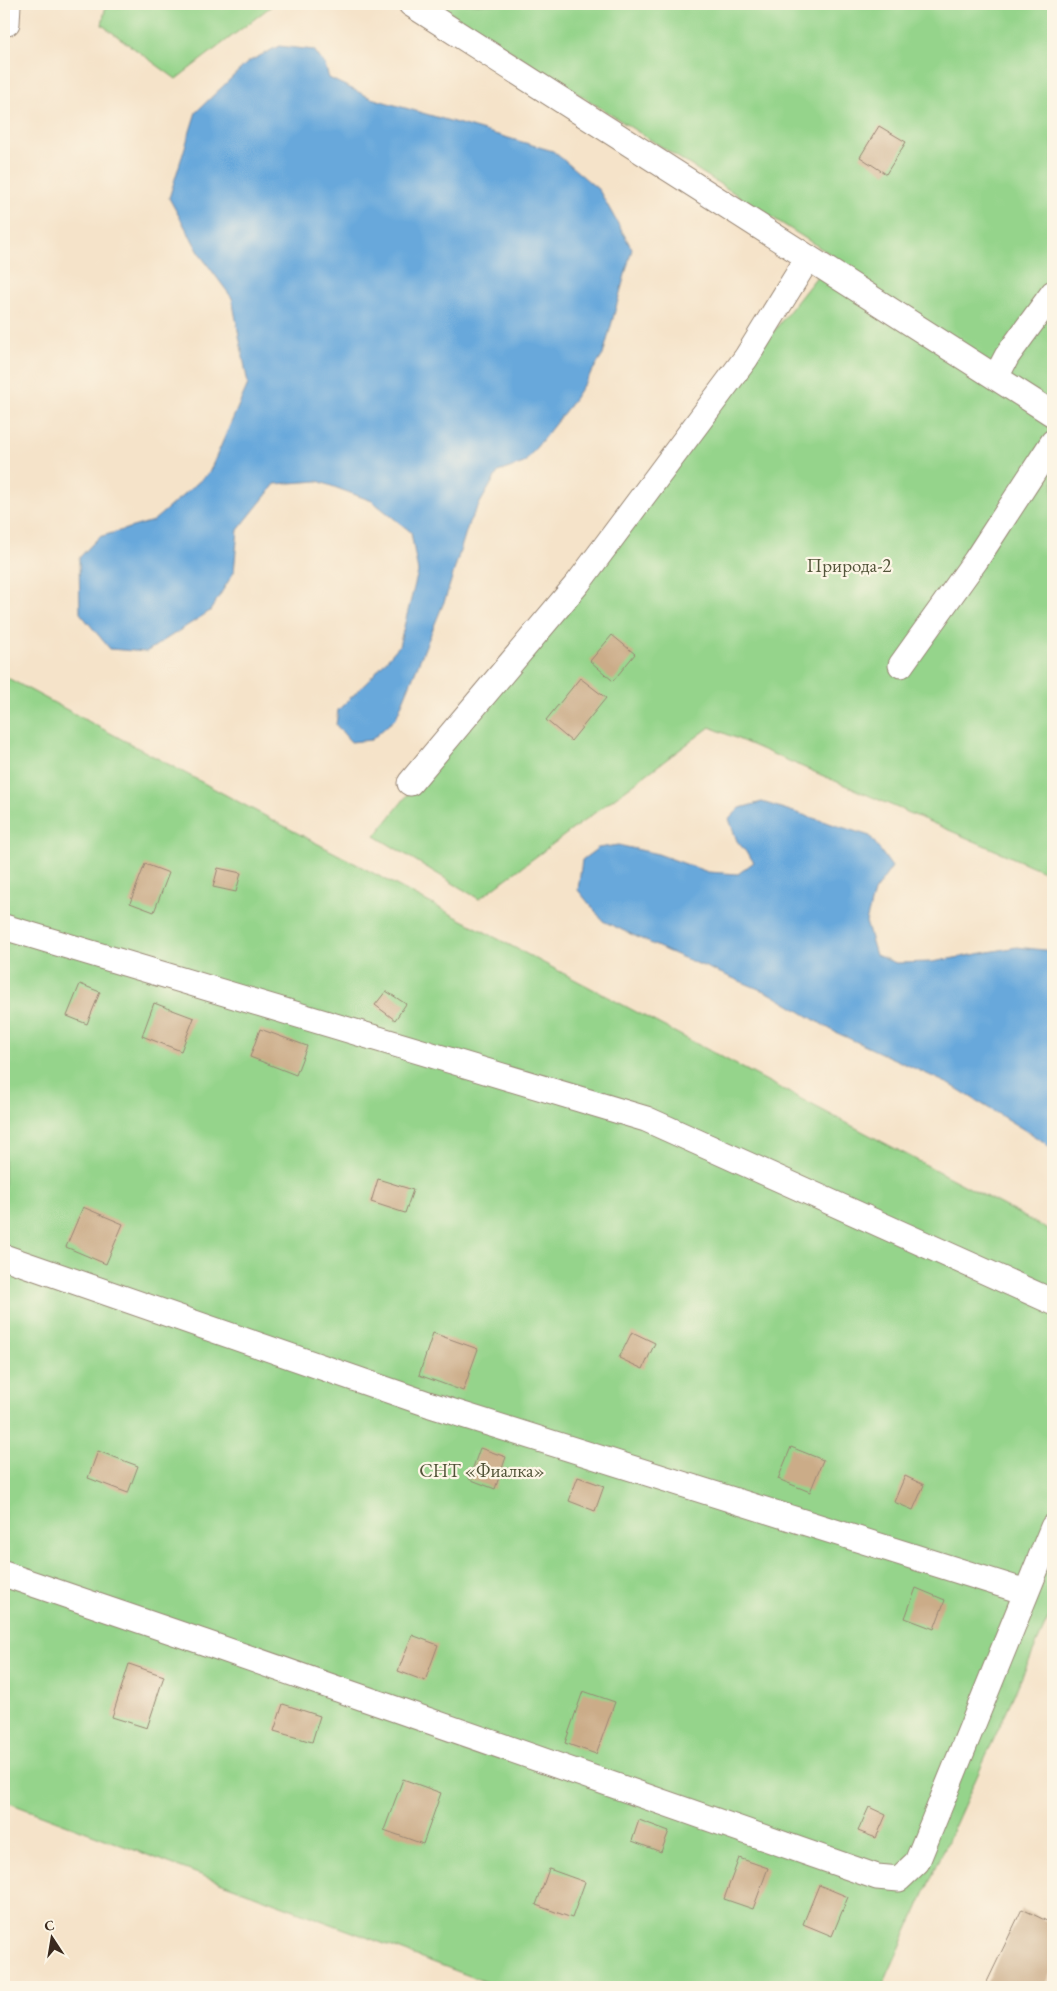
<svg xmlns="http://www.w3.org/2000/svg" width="1057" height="1991" font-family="'EB Garamond',serif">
<rect width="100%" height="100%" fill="#fcf5e5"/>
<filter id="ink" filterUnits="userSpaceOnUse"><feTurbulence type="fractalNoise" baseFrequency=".02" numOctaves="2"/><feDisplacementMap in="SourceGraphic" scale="10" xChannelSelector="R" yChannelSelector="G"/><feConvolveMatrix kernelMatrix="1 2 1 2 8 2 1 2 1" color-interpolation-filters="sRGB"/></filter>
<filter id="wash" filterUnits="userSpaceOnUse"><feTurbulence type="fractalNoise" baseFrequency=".0096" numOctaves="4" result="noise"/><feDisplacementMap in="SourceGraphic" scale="20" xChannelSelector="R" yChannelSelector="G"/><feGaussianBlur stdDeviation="1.12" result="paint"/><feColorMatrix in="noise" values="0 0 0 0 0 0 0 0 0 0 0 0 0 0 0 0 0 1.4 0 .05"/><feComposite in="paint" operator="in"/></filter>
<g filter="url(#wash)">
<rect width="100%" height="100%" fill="#f5e3c9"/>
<g fill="#95d48b" stroke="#687f54">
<path d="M106 4H274L176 79 102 25Z"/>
<path d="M437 4H1053V875L710 727 479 899 375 836 833 256Z"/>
<path d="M4 676 250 808 1053 1232V1608L882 1987H499L4 1801Z"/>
</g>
<g fill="#67a8db" stroke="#51697c">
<path d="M279 46 314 50 325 65 329 78 371 98 553 151 599 190 632 249 603 355 570 405 524 463 498 472 469 522 446 597 396 718 371 740 351 742 336 725 338 710 368 681 399 646 418 572 411 532 372 501 318 481 275 484 238 530 234 572 210 611 146 652 110 649 80 613 79 558 99 537 153 521 209 473 248 384 232 298 201 256 169 198 196 112 248 62Z"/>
<path d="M762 802 870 836 892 867 874 892 866 922 876 955 896 963 932 962 1017 947 1053 951V1151L1044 1142 951 1085 835 1032 771 994 667 951 603 921 578 890 582 860 598 848 618 845 658 854 708 872 738 874 754 862 737 841 729 819 740 808Z"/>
</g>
<g id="blocks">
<g fill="#cbac88">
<path d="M879 126 906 142 886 174 860 157Z"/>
<path d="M612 635 635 654 613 681 590 661Z"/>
<path d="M580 678 606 698 571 741 546 720Z"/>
<path d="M145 864 169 873 154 912 130 903Z"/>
<path d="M218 868 241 873 236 892 213 887Z"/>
<path d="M80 984 100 992 87 1024 67 1016Z"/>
<path d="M386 991 406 1004 395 1020 375 1005Z"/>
<path d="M154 1003 194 1018 181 1051 142 1036Z"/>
<path d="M260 1029 307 1046 296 1075 250 1057Z"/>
<path d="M378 1179 413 1190 405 1213 371 1202Z"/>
<path d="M83 1207 123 1224 106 1264 66 1247Z"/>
<path d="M632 1332 655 1343 643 1369 619 1358Z"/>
<path d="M433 1333 478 1349 463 1391 419 1375Z"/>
<path d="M791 1447 823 1460 810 1492 778 1479Z"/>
<path d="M480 1448 506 1457 495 1489 469 1479Z"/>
<path d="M98 1451 138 1466 128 1493 88 1478Z"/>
<path d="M905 1476 924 1485 913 1510 894 1502Z"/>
<path d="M578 1477 604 1486 595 1511 569 1501Z"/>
<path d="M916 1588 945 1600 934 1629 905 1618Z"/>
<path d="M412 1635 438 1645 425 1681 398 1671Z"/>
<path d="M129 1664 164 1676 147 1728 112 1717Z"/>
<path d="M583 1691 615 1702 596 1754 565 1743Z"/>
<path d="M283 1704 320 1716 312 1742 274 1731Z"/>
<path d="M403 1779 441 1793 423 1844 384 1830Z"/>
<path d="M869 1807 886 1815 876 1838 858 1831Z"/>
<path d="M639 1820 669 1831 661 1852 632 1841Z"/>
<path d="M739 1858 768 1868 753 1909 724 1899Z"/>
<path d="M549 1869 585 1882 572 1918 536 1905Z"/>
<path d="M819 1885 848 1897 832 1936 803 1924Z"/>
<path d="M1022 1909 1053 1924V1967L1044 1987H993L986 1984Z"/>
</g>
</g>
</g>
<g filter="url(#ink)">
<use href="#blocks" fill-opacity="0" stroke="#988674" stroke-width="1"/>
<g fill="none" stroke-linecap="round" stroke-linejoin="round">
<g stroke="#988674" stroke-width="27">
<g id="street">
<path d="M411 4 1053 414"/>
<path d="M7 23 8 4"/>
<path d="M996 377 1007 356 1053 293"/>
<path d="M901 665 976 560 1053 442"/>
<path d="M410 783 578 583 746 358 808 258"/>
<path d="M4 927 646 1119 1053 1302"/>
<path d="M4 1257 431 1405 1026 1592"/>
<path d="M4 1574 206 1643 877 1877 899 1879 917 1862 1053 1527"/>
</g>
</g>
<use href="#street" stroke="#fff" stroke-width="25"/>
</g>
</g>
<g text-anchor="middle" stroke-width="4.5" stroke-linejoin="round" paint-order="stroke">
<g font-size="19" fill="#525439" stroke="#fcf5e5">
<text x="849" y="572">Природа-2</text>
<text x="482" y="1477">СНТ «Фиалка»</text>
</g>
</g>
<rect width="1057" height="1991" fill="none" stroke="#fcf5e5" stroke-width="20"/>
<g transform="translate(52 1938) rotate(348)" stroke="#fcf5e5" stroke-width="4" paint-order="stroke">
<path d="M0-4L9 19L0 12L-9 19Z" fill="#3b2a1e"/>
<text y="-8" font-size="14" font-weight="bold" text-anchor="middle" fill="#3b2a1e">С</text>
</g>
</svg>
